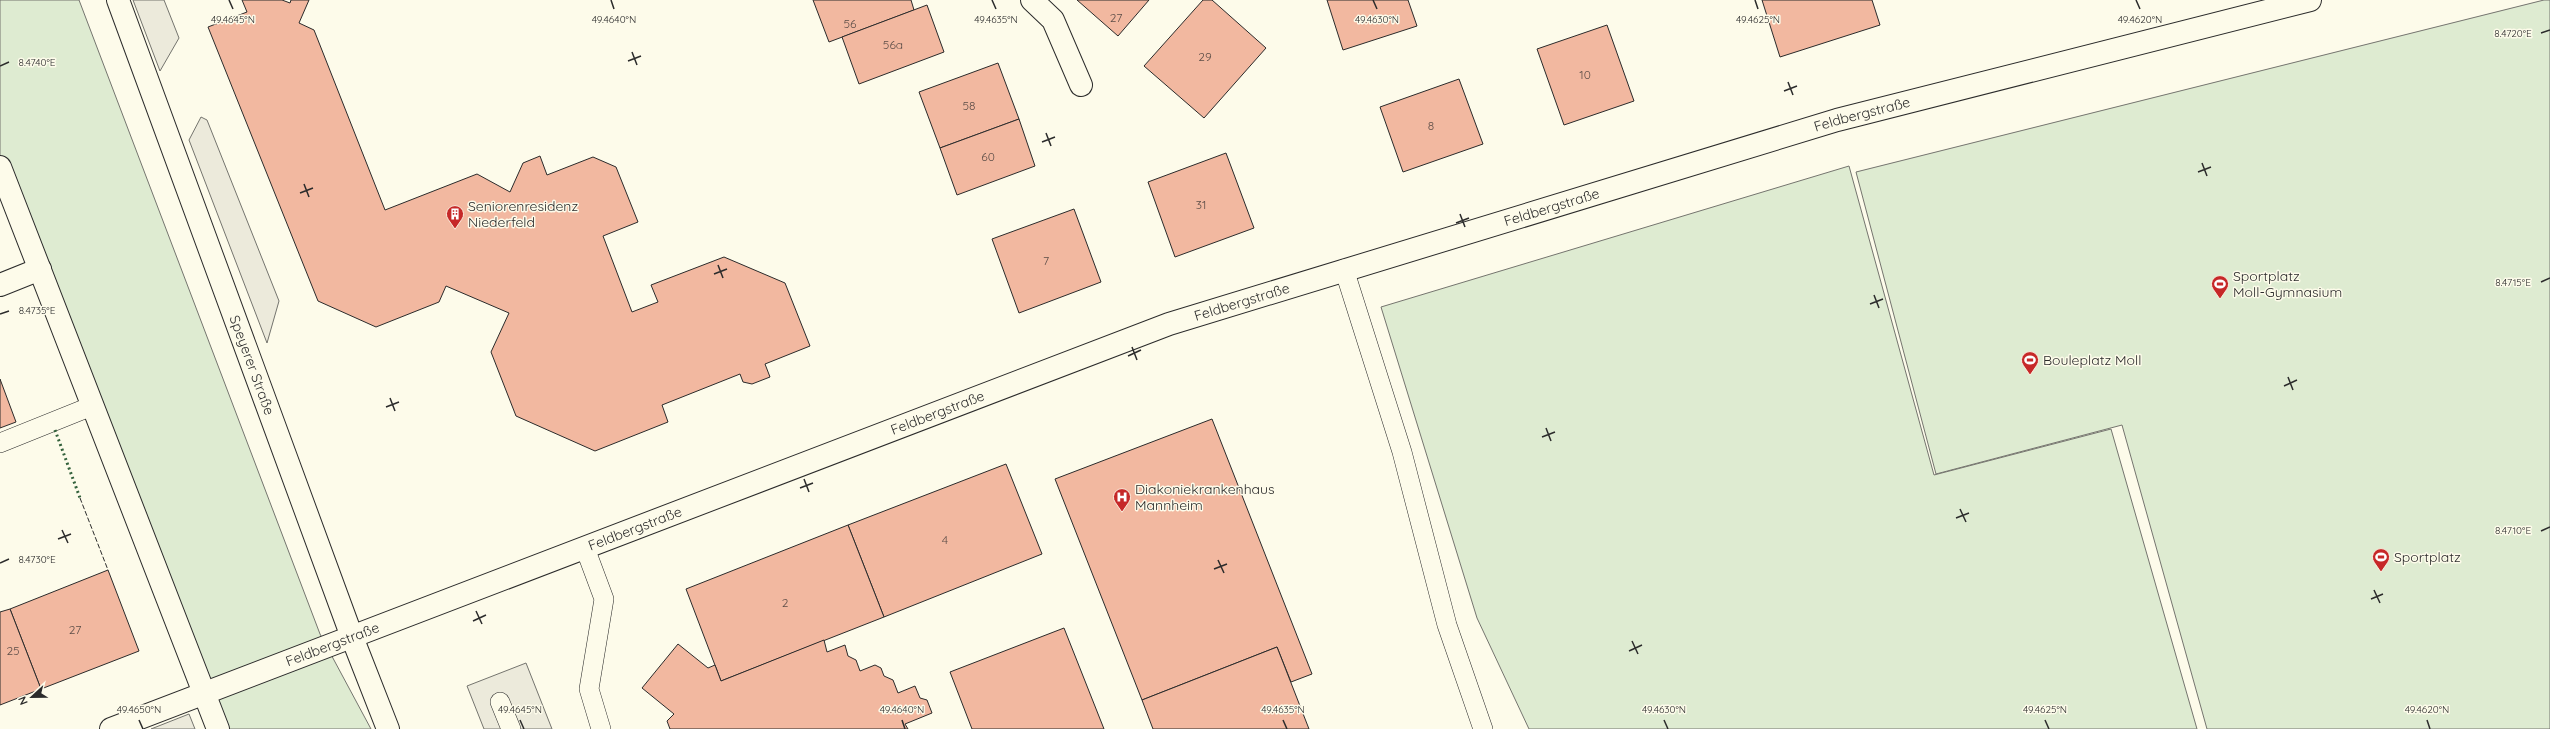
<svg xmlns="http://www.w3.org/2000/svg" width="2550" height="729" font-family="Quicksand,sans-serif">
<rect width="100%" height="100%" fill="#fdfbea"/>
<g fill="#deebd1" stroke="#74746e">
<path d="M0 0H79L320 634 371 729H218L0 167Z"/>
<path d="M2544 0H2550V729H2207L2122 425 1936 474 1856 172Z"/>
<path d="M1849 166 1934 475 2111 429 2197 729H1529L1477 618 1381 307Z"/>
</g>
<g fill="#eceadb" stroke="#74746e">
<path d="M133 0H164L179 38 160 71Z"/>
<path d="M201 117 207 120 279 301 267 343 189 140Z"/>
<path d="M526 663 552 729H484L467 686Z"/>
<path d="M189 714 195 729H151Z"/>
</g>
<g fill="#f2b8a0" stroke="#2b2b2b">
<path d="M242 0H282L290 3 291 0H309L299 23 314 30 385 210 477 174 510 192 523 163 540 156 547 175 593 157 616 167 638 222 603 236 632 312 658 302 651 285 724 257 785 283 810 346 765 364 770 377 752 384 743 382 740 374 662 405 668 422 595 451 516 416 491 352 509 313 446 286 439 302 376 327 318 301 208 27 247 12Z"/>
<path d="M813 0H911L914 10 829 42Z"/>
<path d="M1077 0H1149L1118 36Z"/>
<path d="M1203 0H1212L1266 48 1204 118 1144 66Z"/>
<path d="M1327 0H1408L1417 26 1343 50Z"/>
<path d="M1762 0H1872L1880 25 1780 57Z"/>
<path d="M927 5 944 52 859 84 842 37Z"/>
<path d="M1607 25 1634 101 1564 125 1537 49Z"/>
<path d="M998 63 1019 119 940 148 919 92Z"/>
<path d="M1459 79 1483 144 1403 172 1380 107Z"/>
<path d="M1019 119 1035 166 957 195 940 148Z"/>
<path d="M1226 153 1254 228 1175 257 1148 182Z"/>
<path d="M1074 209 1101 282 1019 313 992 239Z"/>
<path d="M0 379 16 422 0 428Z"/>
<path d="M1212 419 1312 674 1291 682 1277 647 1142 700 1055 479Z"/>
<path d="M1006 464 1042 554 884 617 848 525Z"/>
<path d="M848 525 884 617 721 681 686 589Z"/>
<path d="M108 570 139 651 41 689 10 609Z"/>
<path d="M10 609 41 689 0 705V612Z"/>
<path d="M1064 628 1104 729H972L950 672Z"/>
<path d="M824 640 827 652 845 645 848 656 856 660 860 671 875 665 881 668 884 676 893 680 898 693 915 686 920 698 927 700 932 713 905 724 908 729H670L667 721 674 714 642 688 678 644 708 668 715 665 721 681Z"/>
<path d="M1277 647 1309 729H1153L1142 700Z"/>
</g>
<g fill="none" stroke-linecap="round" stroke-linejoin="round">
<g stroke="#2b2b2b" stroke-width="20">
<g id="service">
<path d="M1344 269 1402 452 1447 625 1483 729"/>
<path d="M0 443 92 406"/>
<path d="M585 548 604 599 589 689 601 729"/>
<path d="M500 702 511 729"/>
</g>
</g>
<g stroke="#2b2b2b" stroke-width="24">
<g id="minor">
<path id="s1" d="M118 0 352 637 388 729"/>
<path d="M1032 0 1053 20 1081 85"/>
<path d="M0 167 218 729"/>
<path d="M0 285 40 269"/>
<path id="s2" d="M111 729 1169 324 1837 120 2310 0"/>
</g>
</g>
<use href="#service" stroke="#fdfbea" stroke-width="19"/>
<use href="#minor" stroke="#fdfbea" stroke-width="22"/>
<path stroke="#34623c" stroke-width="3" stroke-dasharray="2 3" stroke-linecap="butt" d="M55 430 80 498"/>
<path stroke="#2b2b2b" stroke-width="1" stroke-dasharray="5 2" stroke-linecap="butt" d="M80 498 108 570"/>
</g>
<path fill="none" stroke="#2b2b2b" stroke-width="1.5" d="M229 0 233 9M611 0 614 9M992 0 996 9M1373 0 1377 9M1755 0 1758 9M2136 0 2140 9M2541 33 2550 30M632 52 637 65M628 61 641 56M0 66 9 62M1788 82 1793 95M1784 91 1797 86M1046 133 1051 146M1042 142 1055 137M2202 163 2207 176M2198 172 2211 167M304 184 309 197M300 193 313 188M1460 214 1465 227M1456 223 1469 218M718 265 723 278M714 274 727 269M2541 282 2550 278M1874 295 1879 308M1870 304 1883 299M0 314 9 311M1132 347 1137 360M1128 356 1141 350M2288 377 2293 390M2284 386 2297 380M390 398 395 411M386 407 399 402M1546 428 1551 441M1542 437 1555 432M804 479 809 492M800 488 813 483M1960 509 1966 522M1956 518 1969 513M62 530 68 543M2541 531 2550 527M58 539 71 534M1218 560 1224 573M0 563 9 559M1214 569 1227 564M2374 590 2380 603M2371 599 2383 594M476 611 482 624M473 621 486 615M1632 641 1638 654M1629 651 1642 645M139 720 143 729M520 720 524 729M902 720 905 729M1283 720 1287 729M1664 720 1668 729M2045 720 2049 729M2427 720 2430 729"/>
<defs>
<g id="building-pin" transform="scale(0.9)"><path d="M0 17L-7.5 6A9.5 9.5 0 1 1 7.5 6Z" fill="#c62828" stroke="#fdfbea"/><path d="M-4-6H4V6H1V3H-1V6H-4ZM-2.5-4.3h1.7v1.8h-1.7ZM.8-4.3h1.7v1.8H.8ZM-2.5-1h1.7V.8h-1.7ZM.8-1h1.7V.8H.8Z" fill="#fff"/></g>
<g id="stadium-pin" transform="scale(0.9)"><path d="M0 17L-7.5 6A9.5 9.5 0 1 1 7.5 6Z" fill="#c62828" stroke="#fdfbea"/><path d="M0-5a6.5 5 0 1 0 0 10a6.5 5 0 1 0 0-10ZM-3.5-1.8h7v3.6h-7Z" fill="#fff"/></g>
<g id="hospital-pin" transform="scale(0.9)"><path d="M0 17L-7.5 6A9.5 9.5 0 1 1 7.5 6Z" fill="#c62828" stroke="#fdfbea"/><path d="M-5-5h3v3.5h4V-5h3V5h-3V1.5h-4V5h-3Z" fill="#fff"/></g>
</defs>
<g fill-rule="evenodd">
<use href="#building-pin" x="455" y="214"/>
<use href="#stadium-pin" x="2220" y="284"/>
<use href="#stadium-pin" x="2030" y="360"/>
<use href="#hospital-pin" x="1122" y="497"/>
<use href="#stadium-pin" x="2381" y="557"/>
</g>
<g text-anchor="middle" stroke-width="3" stroke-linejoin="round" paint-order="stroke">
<g font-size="12" fill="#5d4e48">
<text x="1116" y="22">27</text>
<text x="850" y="28">56</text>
<text x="893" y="49">56a</text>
<text x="1205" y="61">29</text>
<text x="1585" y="79">10</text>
<text x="969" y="110">58</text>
<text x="1431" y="130">8</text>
<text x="988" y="161">60</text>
<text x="1201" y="209">31</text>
<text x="1046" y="265">7</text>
<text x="945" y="544">4</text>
<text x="785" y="607">2</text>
<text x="75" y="634">27</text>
<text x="13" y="655">25</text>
</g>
<g font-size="14" fill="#2b2b2b" stroke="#fdfbea">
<text dy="5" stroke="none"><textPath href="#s2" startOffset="1857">Feldbergstraße</textPath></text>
<text dy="5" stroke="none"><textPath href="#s2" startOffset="1533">Feldbergstraße</textPath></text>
<text dy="5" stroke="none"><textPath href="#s2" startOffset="1209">Feldbergstraße</textPath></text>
<text dy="5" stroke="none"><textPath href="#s1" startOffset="389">Speyerer Straße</textPath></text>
<text dy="5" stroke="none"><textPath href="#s2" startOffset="885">Feldbergstraße</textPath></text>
<text dy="5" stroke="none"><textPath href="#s2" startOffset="561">Feldbergstraße</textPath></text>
<text dy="5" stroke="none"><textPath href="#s2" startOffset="237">Feldbergstraße</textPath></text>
</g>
<g font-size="14" fill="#2b2b2b" stroke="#fdfbea" text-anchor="start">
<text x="468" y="211">Seniorenresidenz<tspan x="468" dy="16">Niederfeld</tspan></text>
<text x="2233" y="281">Sportplatz<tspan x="2233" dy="16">Moll-Gymnasium</tspan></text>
<text x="2043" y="365">Bouleplatz Moll</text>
<text x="1135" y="494">Diakoniekrankenhaus<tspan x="1135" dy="16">Mannheim</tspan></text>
<text x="2394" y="562">Sportplatz</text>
</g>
</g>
<g font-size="10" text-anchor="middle" fill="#2b2b2b" stroke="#fdfbea" stroke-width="3" stroke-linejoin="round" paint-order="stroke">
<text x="233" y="23">49.4645°N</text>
<text x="614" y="23">49.4640°N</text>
<text x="996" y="23">49.4635°N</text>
<text x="1377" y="23">49.4630°N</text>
<text x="1758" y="23">49.4625°N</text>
<text x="2140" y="23">49.4620°N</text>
<text x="2513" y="37">8.4720°E</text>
<text x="37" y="66">8.4740°E</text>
<text x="2513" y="286">8.4715°E</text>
<text x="37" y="314">8.4735°E</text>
<text x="2513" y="534">8.4710°E</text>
<text x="37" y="563">8.4730°E</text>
<text x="139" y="713">49.4650°N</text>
<text x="520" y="713">49.4645°N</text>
<text x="902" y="713">49.4640°N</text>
<text x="1283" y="713">49.4635°N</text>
<text x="1664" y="713">49.4630°N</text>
<text x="2045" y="713">49.4625°N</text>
<text x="2427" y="713">49.4620°N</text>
</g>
<g transform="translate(32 697) rotate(248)" stroke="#fdfbea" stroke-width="3" paint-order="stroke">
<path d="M0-3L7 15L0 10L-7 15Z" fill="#2b2b2b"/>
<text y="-6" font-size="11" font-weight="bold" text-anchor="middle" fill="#2b2b2b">N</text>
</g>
</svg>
